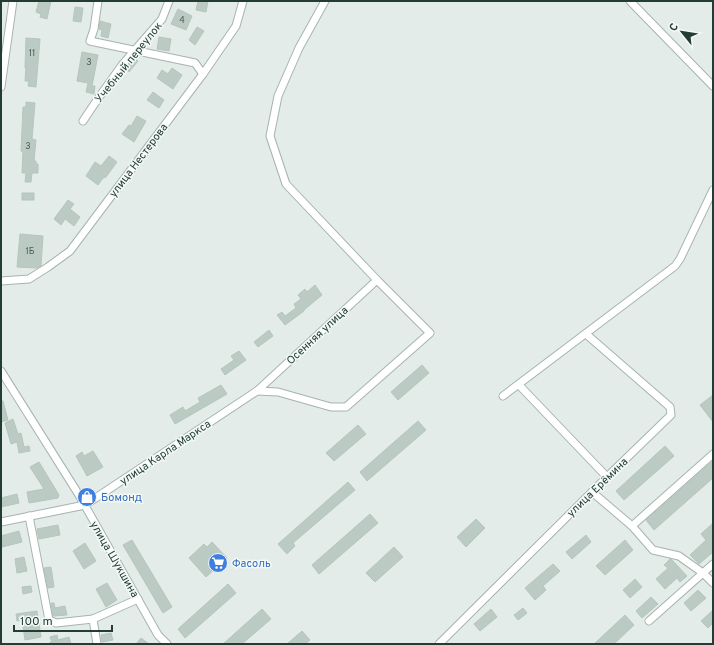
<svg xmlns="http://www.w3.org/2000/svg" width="714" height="645" font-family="Overpass,sans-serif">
<rect width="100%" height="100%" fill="#e3ece8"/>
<g fill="#bbcac3" stroke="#b5c6be">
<path d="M39 1H51L47 19 40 17 41 14 36 12Z"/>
<path d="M198 1H208L206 12 196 10Z"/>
<path d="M75 7 83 8 81 22 73 21Z"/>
<path d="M178 9 192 16 186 30 171 24Z"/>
<path d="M100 21 111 24 108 38 101 36 102 30 99 29Z"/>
<path d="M197 27 204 31 195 45 189 40Z"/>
<path d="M159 37 171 39 169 51 157 49Z"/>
<path d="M26 38 40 39 36 87 28 86 29 81H25L26 68H25Z"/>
<path d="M82 52 98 55 92 86H95L94 94 86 92 88 83 77 81Z"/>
<path d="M135 58 138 61 129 72 125 69Z"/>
<path d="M172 68 182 75 173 89 157 78 162 70 168 74Z"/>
<path d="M153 92 164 100 159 108 147 100Z"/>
<path d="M26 102 35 103 32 139 36 140 34 161H36V164H38V173H32L31 182H25L26 173H22L23 152 21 151 23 107H26Z"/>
<path d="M137 116 146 121 134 142 122 134 129 125 131 126Z"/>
<path d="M109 156 117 162 106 177 103 178 98 185 86 176 95 162 101 166Z"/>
<rect x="22" y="193" width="12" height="7"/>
<path d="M68 200 74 204 70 209 80 217 74 226 65 219 61 225 54 219Z"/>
<path d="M20 234 43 236 41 266 36 268 17 267Z"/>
<path d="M315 285 322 295 304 310V311L285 325 277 315 282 312 285 316 296 308 294 304 301 299 298 295 305 289 307 292Z"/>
<path d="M269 330 273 336 258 347 254 342Z"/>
<path d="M239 351 246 360 225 375 221 369 234 360 231 356Z"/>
<path d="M422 365 429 373 398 400 391 392Z"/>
<path d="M221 385 227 394 175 424 170 415 183 407 185 411 200 402 198 398Z"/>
<path d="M713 395V422L700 405Z"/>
<path d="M1 401H3L8 420 1 422Z"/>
<path d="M13 419 18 434 21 433 24 447 29 446 30 451 19 453 17 442 11 444 5 423Z"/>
<path d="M418 421 426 430 367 481 360 472Z"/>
<path d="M358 425 366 434 334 461 326 453Z"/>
<path d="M665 446 674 456 624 500 616 491Z"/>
<path d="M93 451 103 467 87 476 76 456 82 452 84 456Z"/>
<path d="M713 461V478L654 530 646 520Z"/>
<path d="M39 462 59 495 58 498 29 503 27 492 44 489 30 467Z"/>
<path d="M348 482 355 490 293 543 295 546 287 554 278 544Z"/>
<path d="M17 494 19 503 1 507V498Z"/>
<path d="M370 514 378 523 319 574 312 565Z"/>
<path d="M476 519 485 528 466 547 457 537Z"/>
<path d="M713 523V552L699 564 690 555 706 540 701 534Z"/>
<path d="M58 525 60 535 39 539 37 529Z"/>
<path d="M19 531 22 542 2 547 1 536Z"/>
<path d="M586 535 591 542 572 559 566 552Z"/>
<path d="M132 540 172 607 163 613 123 545Z"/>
<path d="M625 540 633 550 605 575 596 566Z"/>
<path d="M212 542 227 558 206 577 189 558 204 544 207 547Z"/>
<path d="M85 543 96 561 84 569 73 551Z"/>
<path d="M394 547 403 557 375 582 366 573Z"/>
<path d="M24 557 27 571 17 573 15 559Z"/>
<path d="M670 559 672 560 687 576 680 582 677 578 665 589 656 579 668 568 664 565Z"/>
<path d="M553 564 560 571 543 586 546 590 535 600 525 588Z"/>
<path d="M51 567 54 587 48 588 44 568Z"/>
<path d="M635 579 642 587 630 598 623 590Z"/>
<path d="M107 583 117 600 106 607 96 589Z"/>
<path d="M228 584 236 593 185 638 178 629Z"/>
<path d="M31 586 32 592 23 594 22 587Z"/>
<path d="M698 590 706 598 691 611 684 603Z"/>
<path d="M651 597 658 604 642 618 636 611Z"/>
<path d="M51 603H54L55 608 65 606 67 615 53 616Z"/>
<path d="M523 608 527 613 518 620 514 615Z"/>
<path d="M262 609 271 619 242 644H223Z"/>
<path d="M491 609 497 617 480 631 474 624Z"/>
<path d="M713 610V623L708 628 701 621Z"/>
<path d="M37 611 41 637 25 640 22 620 17 621 16 614Z"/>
<path d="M625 615 634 625 614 644H594Z"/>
<path d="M302 631 310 640 305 644H287Z"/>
<path d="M111 633 113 640 102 642 101 635Z"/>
<path d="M57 635 58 640 54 641 69 637 71 644H50V642H52L50 637Z"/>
<path d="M141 638 149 644H136Z"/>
</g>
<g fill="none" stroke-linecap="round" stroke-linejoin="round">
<g stroke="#a6b4af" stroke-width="9">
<g id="minor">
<path d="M98 1 94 29 90 41 195 63 203 74"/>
<path d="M630 1 713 86"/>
<path d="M1 87 13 1"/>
<path d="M83 121 97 100 122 65 162 19 169 1"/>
<path d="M1 281 29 279 48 267 70 251 203 74 236 26 243 1"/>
<path d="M1 371 79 495 158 635 167 644"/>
<path d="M519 385 607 477"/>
<path d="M257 391 278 392 331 407H346L430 333 377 280 286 184 270 136 278 96 299 48 325 1"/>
<path d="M503 396 675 266 680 259 713 190"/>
<path d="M592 492 632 526 653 550 679 556 703 573 713 583"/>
<path d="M29 516 49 620 56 623 93 619 138 599"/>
<path d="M1 522 85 505 257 391 377 280"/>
<path d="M632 526 713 454"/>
<path d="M93 619 97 644"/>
<path d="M649 621 713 564"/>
<path d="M439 644 607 477 671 415 670 407 586 334"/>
</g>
</g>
<use href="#minor" stroke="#fff" stroke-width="7"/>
</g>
<defs>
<g id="shop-disc" transform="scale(1)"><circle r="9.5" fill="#3f7fe0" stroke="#f3f9f6"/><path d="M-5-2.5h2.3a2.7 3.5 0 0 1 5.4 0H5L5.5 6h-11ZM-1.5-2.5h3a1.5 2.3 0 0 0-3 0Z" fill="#fff"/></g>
<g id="supermarket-disc" transform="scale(1)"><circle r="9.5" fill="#3f7fe0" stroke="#f3f9f6"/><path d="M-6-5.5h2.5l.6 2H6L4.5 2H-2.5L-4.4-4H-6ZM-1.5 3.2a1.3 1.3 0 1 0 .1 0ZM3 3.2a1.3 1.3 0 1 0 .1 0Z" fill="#fff"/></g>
</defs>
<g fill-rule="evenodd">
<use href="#shop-disc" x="87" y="497"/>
<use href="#supermarket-disc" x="218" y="563"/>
</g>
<g text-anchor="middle" stroke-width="3" stroke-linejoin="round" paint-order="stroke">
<g font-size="9" fill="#496058">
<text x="182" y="23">4</text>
<text x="32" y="56">11</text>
<text x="89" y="65">3</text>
<text x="28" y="149">3</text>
<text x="30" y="254">1Б</text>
</g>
<g font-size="11" fill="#233d35" stroke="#f3f9f6">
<text transform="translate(128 62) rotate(-51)" y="4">Учебный переулок</text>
<text transform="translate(138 160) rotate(-53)" y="4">улица Нестерова</text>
<text transform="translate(317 335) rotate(-43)" y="4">Осенняя улица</text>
<text transform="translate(165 452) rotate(-34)" y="4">улица Карла Маркса</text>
<text transform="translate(597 487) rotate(-44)" y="4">улица Ерёмина</text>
<text transform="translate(115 559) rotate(60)" y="4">улица Шукшина</text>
</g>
<g font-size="11" fill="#366cbe" stroke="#f3f9f6" text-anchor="start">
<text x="101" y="501">Бомонд</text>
<text x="232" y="567">Фасоль</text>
</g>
</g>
<rect width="714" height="645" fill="none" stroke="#233d35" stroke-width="4"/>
<g transform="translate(682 32) rotate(300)" stroke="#f3f9f6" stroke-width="3" paint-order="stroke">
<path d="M0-3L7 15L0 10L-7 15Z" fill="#233d35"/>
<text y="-6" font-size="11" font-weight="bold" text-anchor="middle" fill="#233d35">С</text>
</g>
<path d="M14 625v6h98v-6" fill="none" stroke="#233d35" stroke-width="2"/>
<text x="20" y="625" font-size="12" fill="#233d35" stroke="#f3f9f6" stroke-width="3" paint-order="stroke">100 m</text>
</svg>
